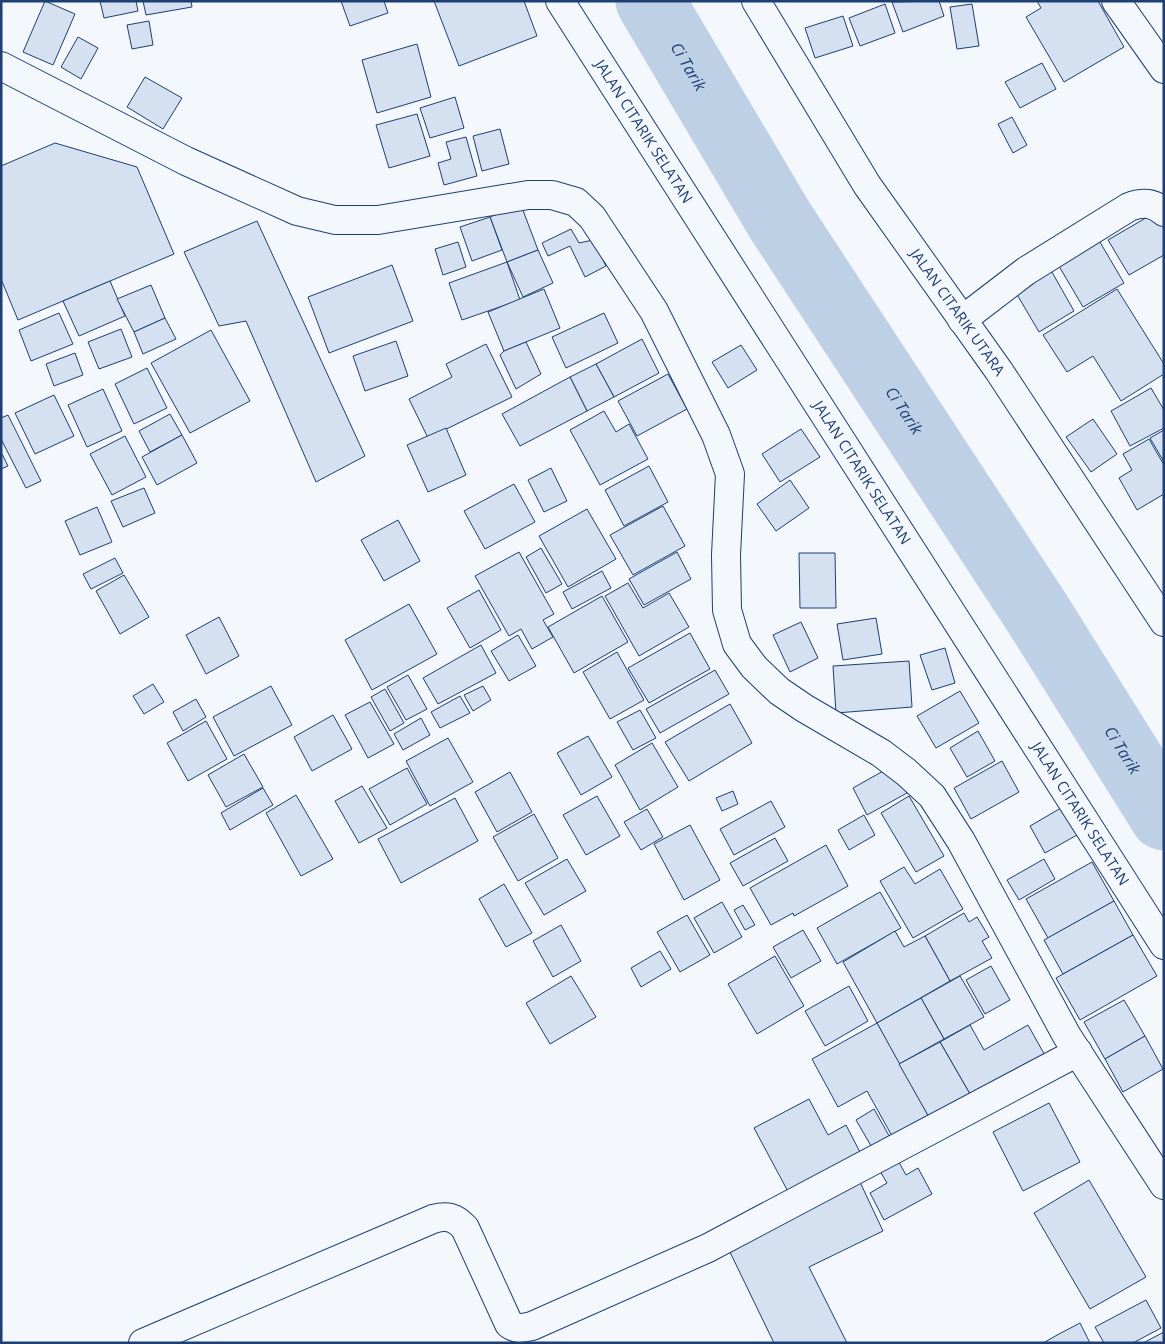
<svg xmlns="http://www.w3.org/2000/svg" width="1165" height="1344" font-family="'Open Sans',sans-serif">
<rect width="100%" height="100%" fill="#f4f7fb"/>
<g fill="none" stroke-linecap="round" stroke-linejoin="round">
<path stroke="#bed0e5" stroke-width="69" id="s1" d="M650 1 779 219 1039 616 1164 816"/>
</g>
<g fill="#d5e0f0" stroke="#1d3f73">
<path d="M45 1 75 14 53 65 23 52Z"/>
<path d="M100 1H136L138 11 104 18Z"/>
<path d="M143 1H191L192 7 146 15Z"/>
<path d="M341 1H384L388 13 350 26Z"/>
<path d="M434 1H524L537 36 459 66Z"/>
<path d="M939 1 944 16 903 32 892 2Z"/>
<path d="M1037 1H1098L1124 47 1064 82 1026 17 1041 8Z"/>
<path d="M885 4 895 33 860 46 849 18Z"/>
<path d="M972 4 979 46 957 49 950 7Z"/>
<path d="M843 16 853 46 815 58 805 28Z"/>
<path d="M149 21 153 45 132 49 127 25Z"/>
<path d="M78 37 98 48 81 79 61 67Z"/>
<path d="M417 44 431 97 377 113 362 60Z"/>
<path d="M1042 63 1056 89 1020 108 1005 82Z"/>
<path d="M145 77 182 98 163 129 127 107Z"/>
<path d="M455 97 464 128 430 138 420 108Z"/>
<path d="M417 114 430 156 389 168 376 125Z"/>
<path d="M1012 117 1027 145 1013 153 998 124Z"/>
<path d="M500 129 509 164 482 171 473 136Z"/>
<path d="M466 137 477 176 444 185 438 163 451 159 446 142Z"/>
<path d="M55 143 137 167 174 254 18 320 1 279V166Z"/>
<path d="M521 205 538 250 507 262 490 217Z"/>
<path d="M1156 212 1164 225V255L1129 275 1108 240Z"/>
<path d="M490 217 502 250 472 261 460 227Z"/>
<path d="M257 221 365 456 316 482 246 321 219 326 184 252Z"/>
<path d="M571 229 579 243 593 240 606 266 585 277 570 246 548 256 542 243Z"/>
<path d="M1097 237 1124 283 1083 307 1056 261Z"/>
<path d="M458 242 466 267 443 275 435 249Z"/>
<path d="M538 250 553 283 523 297 507 262Z"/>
<path d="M507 262 520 300 462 320 449 283Z"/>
<path d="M392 265 413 321 329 353 308 297Z"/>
<path d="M1048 265 1074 311 1039 332 1012 286Z"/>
<path d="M110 281 125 316 79 336 63 301Z"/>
<path d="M151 285 165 318 134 332 117 299Z"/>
<path d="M544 289 560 328 504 351 488 312Z"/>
<path d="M1117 289 1164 364V374L1121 401 1093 356 1067 372 1043 335Z"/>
<path d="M59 313 73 344 31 361 19 330Z"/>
<path d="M604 313 618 343 566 368 552 337Z"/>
<path d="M165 318 176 339 143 354 134 332Z"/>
<path d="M121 329 132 357 99 369 88 342Z"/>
<path d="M211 330 250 401 190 433 151 363Z"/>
<path d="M642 339 659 373 614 397 596 364Z"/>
<path d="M396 341 408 376 365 391 353 356Z"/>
<path d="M526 342 541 374 516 389 500 355 504 351Z"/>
<path d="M486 344 512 397 428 438 409 399 452 377 446 364Z"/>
<path d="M741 345 757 370 728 388 712 362Z"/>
<path d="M75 353 83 375 54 386 46 364Z"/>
<path d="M596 364 614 397 587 411 570 377Z"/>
<path d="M147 368 167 408 134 424 115 384Z"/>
<path d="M668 374 687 409 637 436 618 401Z"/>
<path d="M570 377 587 411 520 446 502 414Z"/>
<path d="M1151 388 1164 410V428L1130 446 1111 411Z"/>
<path d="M103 389 122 431 87 447 68 405Z"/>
<path d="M54 395 74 436 35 454 15 413Z"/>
<path d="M604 411 616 432 629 424 648 459 600 485 570 430Z"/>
<path d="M170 414 182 435 150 452 139 431Z"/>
<path d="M8 415 41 481 26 488 1 439V418Z"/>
<path d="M1093 419 1117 454 1091 472 1066 437Z"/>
<path d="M446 428 466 475 428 492 407 445Z"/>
<path d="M801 429 820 457 780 482 762 454Z"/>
<path d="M1164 430V462L1150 438Z"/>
<path d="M182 435 197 463 157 485 142 457Z"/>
<path d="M125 436 146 477 112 495 90 454Z"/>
<path d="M1149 439 1164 465V494L1137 510 1119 478 1132 470 1123 454Z"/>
<path d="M1 452 8 466 1 469Z"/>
<path d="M649 466 668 502 624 526 605 490Z"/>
<path d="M551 468 567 501 544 512 528 480Z"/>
<path d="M790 480 809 508 776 531 757 504Z"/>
<path d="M514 484 535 522 485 549 464 511Z"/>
<path d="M144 488 155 513 123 527 111 501Z"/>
<path d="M663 506 685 546 633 575 610 535Z"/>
<path d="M97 507 112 542 80 555 65 521Z"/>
<path d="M587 509 616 559 568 587 539 536Z"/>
<path d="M398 520 420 561 384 581 361 540Z"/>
<path d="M541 548 562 584 546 593 526 557Z"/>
<path d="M519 552 554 614 543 620 553 637 532 649 521 629 509 636 475 576Z"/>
<path d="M677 552 691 579 644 605 629 579Z"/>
<path d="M799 553H835L836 608H800Z"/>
<path d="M115 558 123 573 91 589 83 574Z"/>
<path d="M602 571 611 588 572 609 563 592Z"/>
<path d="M124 575 149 617 120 634 96 591Z"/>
<path d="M628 583 643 608 669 593 689 627 639 656 605 596Z"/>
<path d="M479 590 501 630 470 648 447 608Z"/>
<path d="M602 596 628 642 574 673 548 627Z"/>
<path d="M409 604 437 654 372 690 345 640Z"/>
<path d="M219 617 239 656 206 674 186 635Z"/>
<path d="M876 618 882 654 843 660 837 624Z"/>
<path d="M801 622 818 658 790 672 773 635Z"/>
<path d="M690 633 710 669 649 703 628 668Z"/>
<path d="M518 635 536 666 509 681 491 651Z"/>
<path d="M481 645 496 673 438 704 423 678Z"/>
<path d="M945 648 955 683 932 690 920 655Z"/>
<path d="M617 652 644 700 610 719 583 672Z"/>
<path d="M909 661 912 707 836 713 833 666Z"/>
<path d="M715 670 729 694 660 733 646 709Z"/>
<path d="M408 675 427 709 406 720 387 687Z"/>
<path d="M153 684 164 702 144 714 133 696Z"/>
<path d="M271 686 292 725 234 756 213 717Z"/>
<path d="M483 686 491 700 473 711 464 695Z"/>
<path d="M385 689 404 723 390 731 371 697Z"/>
<path d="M960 691 979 723 936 748 917 716Z"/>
<path d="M460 696 470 713 440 728 431 712Z"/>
<path d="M196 699 206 717 183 731 173 712Z"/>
<path d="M370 702 394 744 368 758 345 715Z"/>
<path d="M730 704 752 743 689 781 665 742Z"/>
<path d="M640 710 656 738 633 750 617 722Z"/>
<path d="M333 715 352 749 312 771 294 737Z"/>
<path d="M421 718 430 735 403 750 394 734Z"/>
<path d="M206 721 227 759 188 781 167 743Z"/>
<path d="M978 731 995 761 967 777 950 748Z"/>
<path d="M588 736 612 777 581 795 557 753Z"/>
<path d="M448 738 473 782 430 806 406 761Z"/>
<path d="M652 743 678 787 640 810 615 765Z"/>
<path d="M244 754 263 787 226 807 208 775Z"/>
<path d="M1002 761 1019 792 971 819 954 788Z"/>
<path d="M892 766 907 793 867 815 853 788Z"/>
<path d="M407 768 427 804 390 825 369 789Z"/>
<path d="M510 772 532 812 497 832 475 792Z"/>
<path d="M362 786 387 828 359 843 335 801Z"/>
<path d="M263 788 273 805 230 830 221 813Z"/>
<path d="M733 791 738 804 722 811 716 798Z"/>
<path d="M296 795 333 859 301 876 266 813Z"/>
<path d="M597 796 620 836 586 855 563 815Z"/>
<path d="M909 796 944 856 916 872 881 813Z"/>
<path d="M455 798 478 841 401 883 378 839Z"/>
<path d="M771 801 785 827 734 855 720 829Z"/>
<path d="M1061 808 1077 835 1045 853 1030 826Z"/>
<path d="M647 809 663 837 641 850 624 822Z"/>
<path d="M534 814 558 858 518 881 493 837Z"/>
<path d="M864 815 875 835 849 850 838 830Z"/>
<path d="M690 825 720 880 684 900 654 844Z"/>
<path d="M775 838 788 861 743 886 730 863Z"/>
<path d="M826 845 848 886 794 916 793 913 771 925 750 888Z"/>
<path d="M567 859 586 891 544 915 525 883Z"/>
<path d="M1044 859 1055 879 1019 900 1007 880Z"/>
<path d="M1092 862 1114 901 1048 938 1026 899Z"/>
<path d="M904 867 915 884 940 869 963 909 913 938 880 881Z"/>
<path d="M504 884 532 933 506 947 479 899Z"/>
<path d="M880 892 901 928 837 964 817 928Z"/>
<path d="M1114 901 1133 935 1063 974 1044 940Z"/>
<path d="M722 902 742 937 714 953 694 918Z"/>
<path d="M743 905 755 925 745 930 734 910Z"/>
<path d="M964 913 969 922 977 917 989 937 982 941 992 958 950 981 925 936Z"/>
<path d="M687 915 710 955 680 972 657 932Z"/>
<path d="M561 925 581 961 553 977 533 941Z"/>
<path d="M803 930 821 961 791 978 773 947Z"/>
<path d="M895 931 904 947 925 936 950 981 877 1023 843 962Z"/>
<path d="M1133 935 1157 976 1080 1020 1056 978Z"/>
<path d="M660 951 671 969 641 987 631 968Z"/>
<path d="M775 956 804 1006 757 1034 728 984Z"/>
<path d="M991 966 1010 1000 985 1014 966 980Z"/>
<path d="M571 976 596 1017 550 1044 526 1003Z"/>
<path d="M960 976 984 1017 944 1039 921 998Z"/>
<path d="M849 986 868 1021 825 1046 805 1011Z"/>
<path d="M921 998 944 1039 899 1064 877 1023Z"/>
<path d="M1124 1000 1145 1036 1105 1059 1084 1022Z"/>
<path d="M877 1023 934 1126 897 1145 867 1091 838 1107 812 1059Z"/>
<path d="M970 1025 984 1050 1028 1025 1047 1059 974 1101 940 1042Z"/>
<path d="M1145 1036 1163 1069 1123 1092 1105 1059Z"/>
<path d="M940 1042 974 1101 934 1126 899 1064Z"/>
<path d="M809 1099 828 1135 846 1125 864 1160 792 1199 754 1128Z"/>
<path d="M1049 1103 1080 1162 1023 1191 993 1132Z"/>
<path d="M874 1109 892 1141 874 1151 856 1120Z"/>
<path d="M895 1155 906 1175 918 1168 932 1194 884 1220 870 1193 887 1183 877 1166Z"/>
<path d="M859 1180 883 1231 809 1267 847 1343H774L727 1246Z"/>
<path d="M1089 1180 1146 1277 1090 1309 1034 1213Z"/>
<path d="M1146 1300 1161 1328 1133 1343H1104L1095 1327Z"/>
<path d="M1080 1323 1090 1343H1043L1059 1334Z"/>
<path d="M1164 1332V1343H1143Z"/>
</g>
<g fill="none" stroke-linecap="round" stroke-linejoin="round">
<g stroke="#1d3f73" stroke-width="30">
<g id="minor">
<path d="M1116 1 1164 69"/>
<path d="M1 66 186 161 297 211 335 220H378L528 195H552L576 202 592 217 654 311 716 435 730 474 726 555 727 610 737 644 754 667 779 691 804 708 881 753 906 772 932 796 961 841 1067 1036 1164 1185"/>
<path d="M962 320 1026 271 1129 207C1142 202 1153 202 1164 212"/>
<path d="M143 1343 433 1219C447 1215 455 1217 465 1228L509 1324C517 1330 522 1328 532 1326L708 1248 1078 1052"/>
</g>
</g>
<g stroke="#1d3f73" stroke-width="30">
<g id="tertiary">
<path id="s2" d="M560 1 1164 945"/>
<path id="s3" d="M756 1 867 185 999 371 1164 622"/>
</g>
</g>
<use href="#minor" stroke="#f4f7fb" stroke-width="28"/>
<use href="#tertiary" stroke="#f4f7fb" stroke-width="28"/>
</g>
<g text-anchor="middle" stroke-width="4" stroke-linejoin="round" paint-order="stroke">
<g font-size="15" fill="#1d3f73" stroke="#f4f7fb">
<text dy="5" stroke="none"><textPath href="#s2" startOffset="155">JALAN CITARIK SELATAN</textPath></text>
<text dy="5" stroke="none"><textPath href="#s3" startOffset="371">JALAN CITARIK UTARA</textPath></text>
<text dy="5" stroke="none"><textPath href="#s2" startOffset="560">JALAN CITARIK SELATAN</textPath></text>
<text dy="5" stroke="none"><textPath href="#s2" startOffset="965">JALAN CITARIK SELATAN</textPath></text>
</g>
<g font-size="16" font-style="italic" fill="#1d3f73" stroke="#f4f7fb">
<text dy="6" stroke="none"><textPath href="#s1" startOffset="76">Ci Tarik</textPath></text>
<text dy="6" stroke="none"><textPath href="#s1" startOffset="482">Ci Tarik</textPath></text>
<text dy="6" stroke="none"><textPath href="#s1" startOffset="886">Ci Tarik</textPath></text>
</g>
</g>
<rect width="1165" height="1344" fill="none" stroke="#1d3f73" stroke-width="5"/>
</svg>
